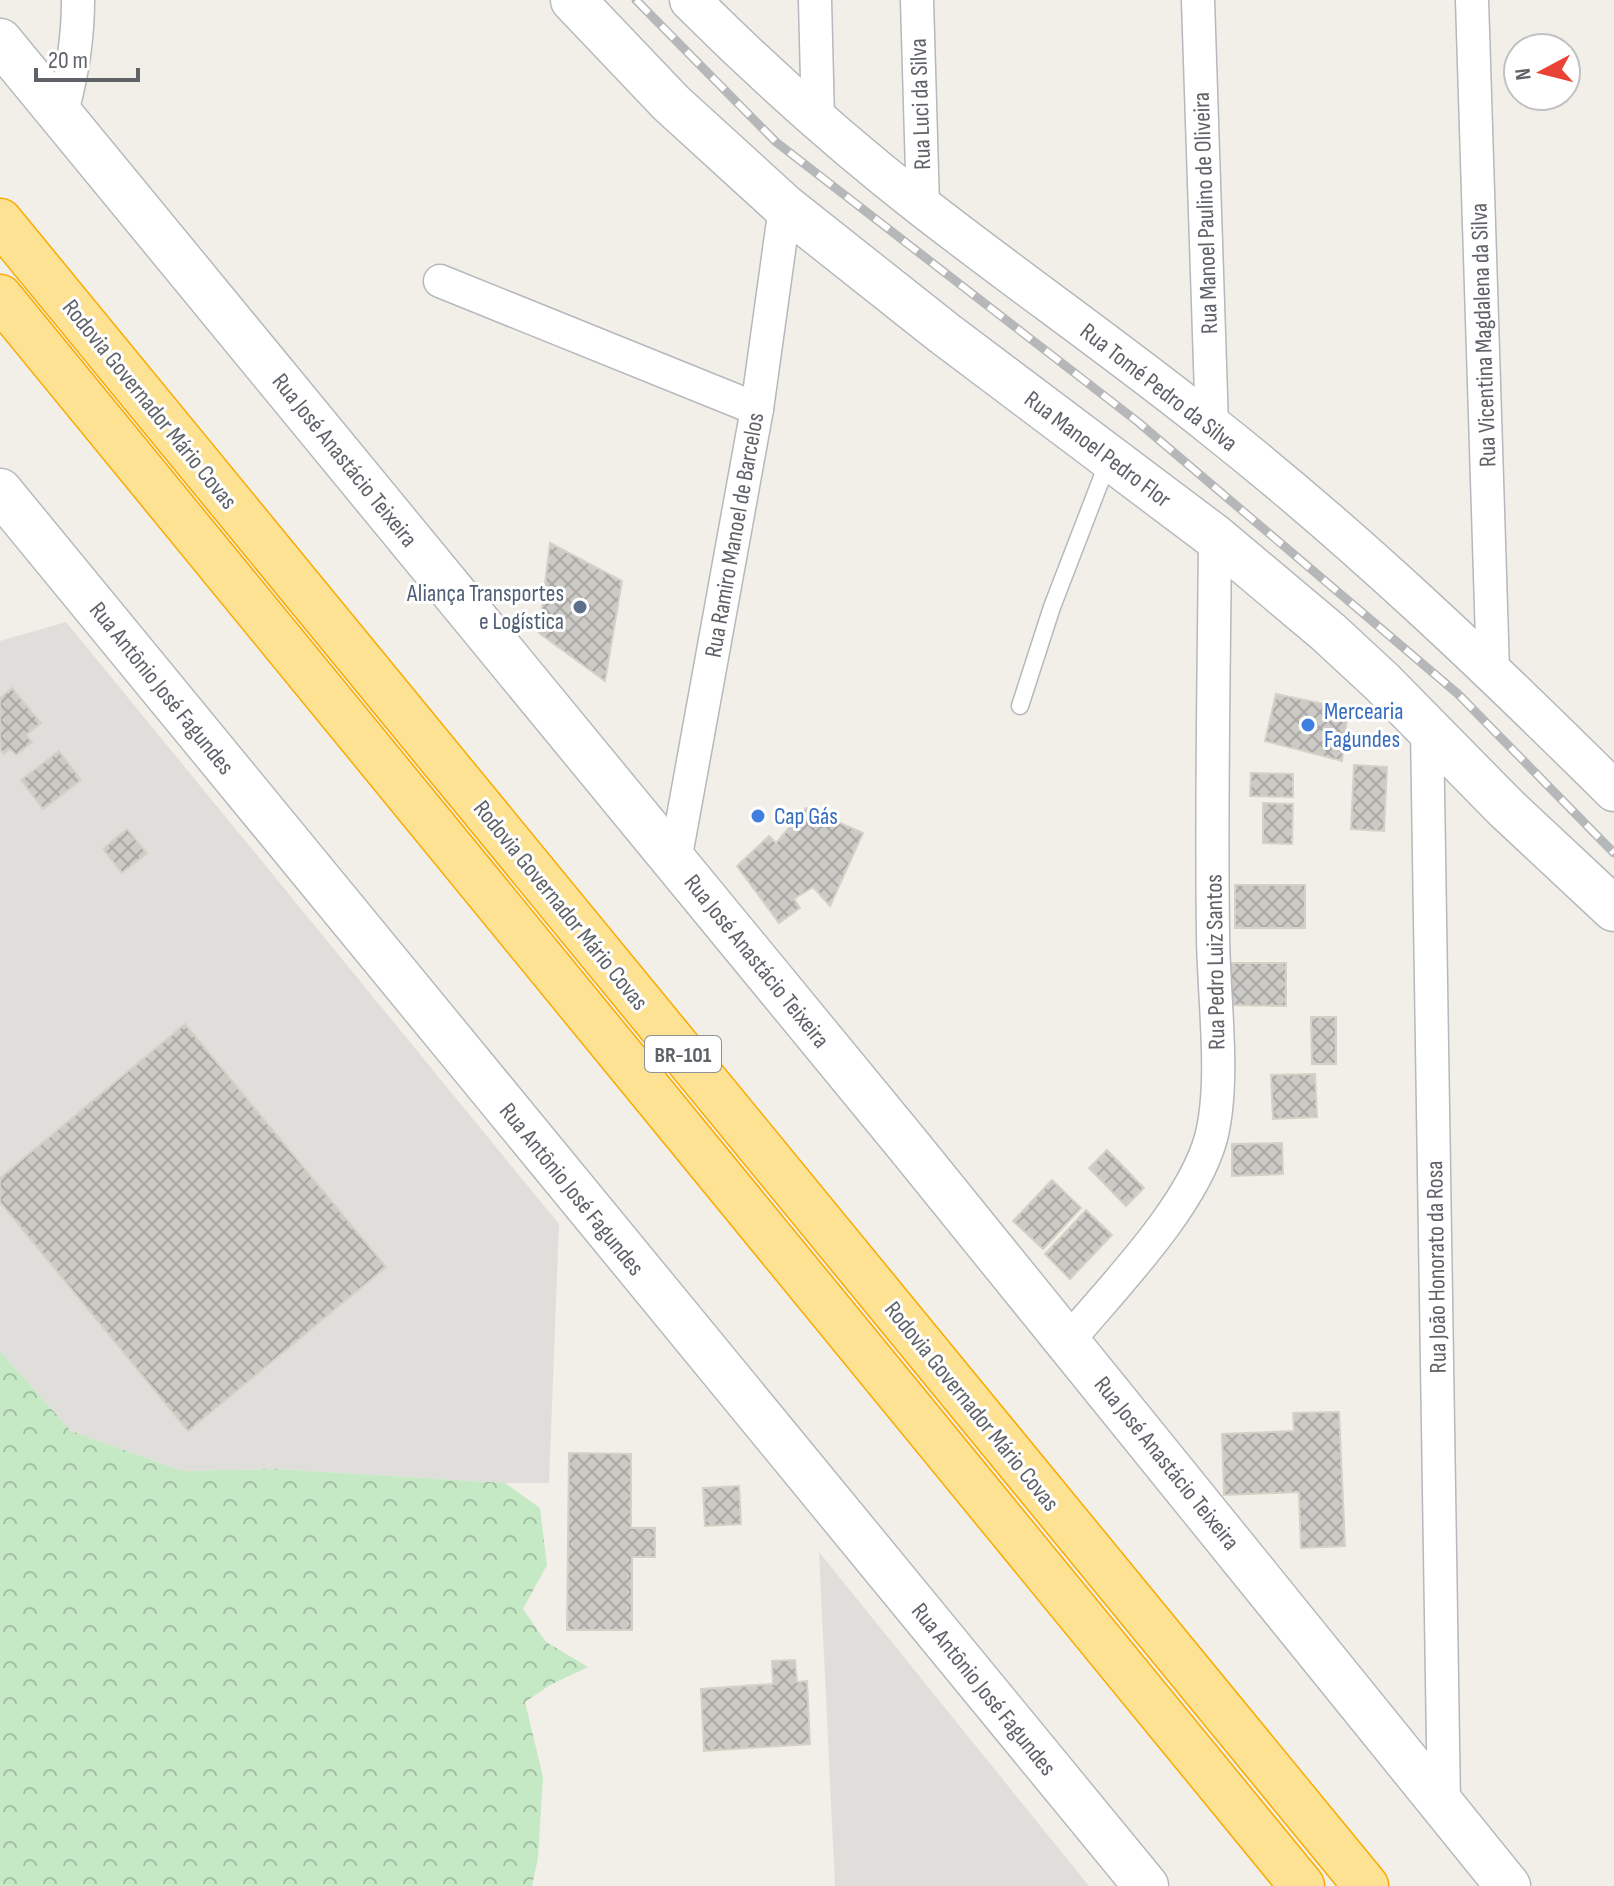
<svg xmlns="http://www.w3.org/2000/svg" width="1614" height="1886" font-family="'Sofia Sans Condensed',sans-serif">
<defs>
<pattern id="forest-crowns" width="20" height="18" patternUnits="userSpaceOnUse" patternTransform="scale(2)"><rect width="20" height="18" fill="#c5e8c5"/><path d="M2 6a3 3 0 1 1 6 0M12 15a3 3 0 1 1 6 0" fill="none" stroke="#a3c0a4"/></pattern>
<pattern id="building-cross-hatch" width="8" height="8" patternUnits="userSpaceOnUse" patternTransform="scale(2)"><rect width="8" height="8" fill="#cccac5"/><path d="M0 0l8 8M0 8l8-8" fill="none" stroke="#a9a8a4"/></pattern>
</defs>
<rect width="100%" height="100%" fill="#f1efe8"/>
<g fill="#e0deda">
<path d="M66 622 559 1224 549 1483H505L277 1469 182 1471 71 1431 0 1351V641Z"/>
<path d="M819 1552 1089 1886H835Z"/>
</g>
<path fill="url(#forest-crowns)" d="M0 1351 71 1431 182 1471 277 1469 505 1483 540 1508 547 1565 523 1609 546 1642 588 1667 550 1685 525 1702 543 1777 538 1858 532 1886H0Z"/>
<g fill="url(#building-cross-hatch)" stroke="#d6d1c6" stroke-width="2">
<path d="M550 543 622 581 605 681 539 633Z"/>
<path d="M12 688 41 723 26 735 32 742 16 755 10 749 4 754 0 749V698Z"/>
<path d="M1276 694 1348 709 1342 761 1265 741Z"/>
<path d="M59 751 81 780 43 809 21 780Z"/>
<path d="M1354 765 1387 767 1384 831 1351 829Z"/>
<path d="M1251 773 1293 774V797L1250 796Z"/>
<path d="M1263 803 1293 804 1292 844 1263 843Z"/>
<path d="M806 808 863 833 830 906 813 887 794 899 800 908 779 923 737 866 769 836 776 843Z"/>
<path d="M127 829 147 853 122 873 103 849Z"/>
<rect x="1235" y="885" width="70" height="43"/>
<path d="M1229 963H1286V1006L1228 1005Z"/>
<path d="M1311 1017H1336V1064H1312Z"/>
<path d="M185 1024 386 1267 188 1431 0 1202V1178Z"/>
<path d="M1315 1074 1317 1117 1273 1119 1271 1075Z"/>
<path d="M1282 1143 1283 1174 1232 1176V1144Z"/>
<path d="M1107 1150 1144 1188 1126 1206 1089 1168Z"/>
<path d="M1052 1180 1081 1208 1043 1249 1013 1221Z"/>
<path d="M1086 1210 1112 1235 1070 1279 1045 1254Z"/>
<path d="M1339 1412 1345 1546 1301 1548 1299 1492 1224 1495 1222 1434 1294 1431 1293 1413Z"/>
<path d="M569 1453 631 1454V1528H655V1557H632V1630H567Z"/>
<path d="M739 1486 741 1524 705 1526 703 1488Z"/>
<path d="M795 1660 797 1682 807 1681 810 1744 704 1751 701 1689 773 1684 772 1661Z"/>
</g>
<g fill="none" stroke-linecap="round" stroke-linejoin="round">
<g stroke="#b5b8bc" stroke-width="19">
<path id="service" d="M1020 706 1052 607 1109 459"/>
</g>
<g stroke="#b5b8bc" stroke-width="35">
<g id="minor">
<path d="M815 0 818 120"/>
<path d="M917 0 923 207"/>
<path d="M1198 0 1212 425"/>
<path d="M1472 0 1493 671"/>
<path d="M61 115C72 77 78 40 78 0"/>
<path d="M440 281 757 409"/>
<path d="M1427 728 1444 1806"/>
<path d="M675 861 757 409 785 207"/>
<path d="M1068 1341C1114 1286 1192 1207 1211 1138 1226 1080 1213 994 1213 932 1211 800 1214 668 1215 537"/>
</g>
</g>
<g stroke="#b5b8bc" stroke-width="43">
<path id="tertiary" d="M690 0C763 73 841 143 923 207 1018 281 1117 350 1211 425 1354 538 1485 663 1614 791"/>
</g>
<g stroke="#b6babf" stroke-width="47">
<g id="secondary">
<path d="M573 0 671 103 785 207 944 333 1215 537 1328 632 1382 682 1507 809 1614 909"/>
<path d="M0 41 908 1145 1508 1886"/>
<path d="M0 491 1146 1886"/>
</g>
</g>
<g stroke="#f9ab00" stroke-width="47">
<g id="motorway">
<path d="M0 221 1366 1886"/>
<path d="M0 297 1302 1886"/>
</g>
</g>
<use href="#service" stroke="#fff" stroke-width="16"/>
<use href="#minor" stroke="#fff" stroke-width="32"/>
<use href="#tertiary" stroke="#fff" stroke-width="40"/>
<use href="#secondary" stroke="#fff" stroke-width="44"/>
<use href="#motorway" stroke="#fde293" stroke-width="44"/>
<g stroke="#b6b7b8" stroke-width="9">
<path id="rail" d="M636 0 776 142 1138 422 1458 694 1614 853"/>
</g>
<use href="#rail" stroke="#fff" stroke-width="6" stroke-dasharray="18" stroke-linecap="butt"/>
</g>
<circle fill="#5c6f8a" stroke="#fff" stroke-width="3" cx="580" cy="607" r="8"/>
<g fill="#3f7fe0" stroke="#fff" stroke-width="3">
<circle cx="1308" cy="725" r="8"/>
<circle cx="758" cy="816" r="8"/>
</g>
<g text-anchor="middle" stroke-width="6" stroke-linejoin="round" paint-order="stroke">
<rect fill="#fff" stroke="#8f9295" stroke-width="2" x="645" y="1036" width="76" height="36" rx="6"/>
<g font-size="22" font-weight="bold" fill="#5f6368">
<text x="683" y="1062">BR-101</text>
</g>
<g font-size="24" fill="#5f6368" stroke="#fff">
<text transform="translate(920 104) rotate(-92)" y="8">Rua Luci da Silva</text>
<text transform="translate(1205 213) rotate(-92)" y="8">Rua Manoel Paulino de Oliveira</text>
<text transform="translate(1483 335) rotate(-92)" y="8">Rua Vicentina Magdalena da Silva</text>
<text transform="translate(1159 387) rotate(38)" y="8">Rua Tomé Pedro da Silva</text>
<text transform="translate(150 404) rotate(51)" y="8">Rodovia Governador Mário Covas</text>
<text transform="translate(1098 449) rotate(37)" y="8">Rua Manoel Pedro Flor</text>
<text transform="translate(345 460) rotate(51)" y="8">Rua José Anastácio Teixeira</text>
<text transform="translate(734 535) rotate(-80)" y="8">Rua Ramiro Manoel de Barcelos</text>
<text transform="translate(162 688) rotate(51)" y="8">Rua Antônio José Fagundes</text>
<text transform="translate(561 905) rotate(51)" y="8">Rodovia Governador Mário Covas</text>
<text transform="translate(757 961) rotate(51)" y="8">Rua José Anastácio Teixeira</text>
<text transform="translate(1215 962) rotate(-91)" y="8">Rua Pedro Luiz Santos</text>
<text transform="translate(572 1189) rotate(51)" y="8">Rua Antônio José Fagundes</text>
<text transform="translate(1436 1267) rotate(-91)" y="8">Rua João Honorato da Rosa</text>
<text transform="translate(972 1406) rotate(51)" y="8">Rodovia Governador Mário Covas</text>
<text transform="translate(1167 1463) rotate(51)" y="8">Rua José Anastácio Teixeira</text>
<text transform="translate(984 1689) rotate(51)" y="8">Rua Antônio José Fagundes</text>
</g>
<g font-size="24" fill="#4e5e75" stroke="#fff" text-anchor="end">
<text x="564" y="601">Aliança Transportes<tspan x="564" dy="28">e Logística</tspan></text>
</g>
<g font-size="24" fill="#366cbe" stroke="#fff" text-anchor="start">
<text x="1324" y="719">Mercearia<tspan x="1324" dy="28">Fagundes</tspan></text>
<text x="774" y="824">Cap Gás</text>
</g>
</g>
<g transform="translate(1542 72) rotate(263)"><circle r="38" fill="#ffffff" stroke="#bfc1c3" stroke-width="2"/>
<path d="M0-6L14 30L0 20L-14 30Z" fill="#ea4335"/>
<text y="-12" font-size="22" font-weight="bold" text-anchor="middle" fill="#5f6368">N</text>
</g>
<path d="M36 68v12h102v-12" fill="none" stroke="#5f6368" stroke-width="4"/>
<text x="48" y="68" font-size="24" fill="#5f6368" stroke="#ffffff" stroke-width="6" paint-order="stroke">20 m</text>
</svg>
